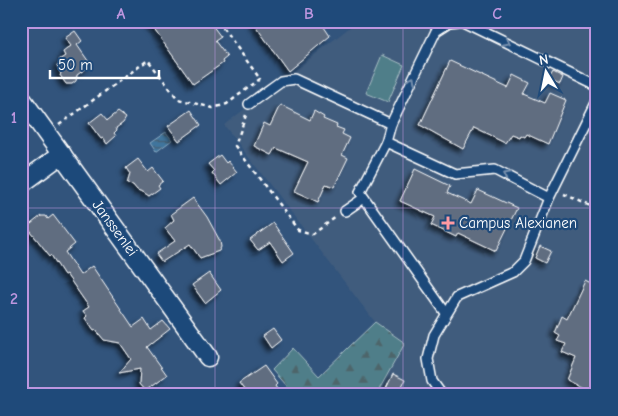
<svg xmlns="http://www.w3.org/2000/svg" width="618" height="416" font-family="'Comic Neue',sans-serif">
<defs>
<pattern id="forest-firs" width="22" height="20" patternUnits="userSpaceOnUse" patternTransform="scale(1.25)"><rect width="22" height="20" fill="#4f7e89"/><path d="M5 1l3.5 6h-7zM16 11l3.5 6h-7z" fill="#4e656a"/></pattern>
<pattern id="water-rules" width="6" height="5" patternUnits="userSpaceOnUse" patternTransform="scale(1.25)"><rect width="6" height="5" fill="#40759d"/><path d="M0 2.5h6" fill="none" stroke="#475e70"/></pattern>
<filter id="shadow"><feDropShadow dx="-4" dy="4" stdDeviation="2.5" flood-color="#0009"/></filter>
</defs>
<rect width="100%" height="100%" fill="#32547c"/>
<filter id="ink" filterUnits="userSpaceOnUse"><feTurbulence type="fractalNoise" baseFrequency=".02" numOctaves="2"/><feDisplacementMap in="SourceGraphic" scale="10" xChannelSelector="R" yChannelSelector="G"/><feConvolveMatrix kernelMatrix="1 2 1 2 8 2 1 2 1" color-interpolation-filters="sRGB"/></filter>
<g filter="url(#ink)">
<path fill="#405c7d" d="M358 21H597V395H376L405 343 375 322 224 125Z"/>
<path fill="url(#forest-firs)" stroke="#a7bec4" d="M375 322 405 343 376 395H294L272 370 293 348 319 376Z"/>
<path fill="#4f7e89" stroke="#a7bec4" d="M382 55 404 65 388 102 366 93Z"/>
<path fill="url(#water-rules)" stroke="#8cacc4" d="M166 132 172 140 156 152 150 143Z"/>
<g fill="#606d80" stroke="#fff" filter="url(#shadow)">
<path d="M148 21H209L221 37 215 41 227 57 222 61 223 63 193 84Z"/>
<path d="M252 21H320L330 36 288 71Z"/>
<path d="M75 31 82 41 77 45 91 65 77 75 76 81 72 84H66L60 75 61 74 57 65 61 62 59 60 65 56 63 52 71 46 65 38Z"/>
<path d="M450 61 508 88 514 75 530 83 524 94 545 103 550 93 566 100 548 144 526 134 524 137 520 135 519 137 511 134 505 143 474 128 463 149 420 125Z"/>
<path d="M553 72 563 77 560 84 549 79Z"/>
<path d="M280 105 310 120 314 111 324 117 323 119 337 125 336 127 344 130 342 134 350 138 342 155 348 158 334 187 326 184 318 202 294 191 308 162 276 148 272 155 254 146 264 123 270 126Z"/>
<path d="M191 110 201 125 179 141 168 126Z"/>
<path d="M118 112 126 118 123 123 116 128 117 130 114 133 116 136 107 144 103 138 101 139 89 123 102 113 108 120Z"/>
<path d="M220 155 226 163 228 161 237 172 221 185 212 173 214 171 208 164Z"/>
<path d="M138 159 148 172 153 168 163 181 158 185 160 188 149 196 143 192 137 190 133 185 127 184 130 174 126 168Z"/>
<path d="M415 169 450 186 447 193 471 204 478 190 517 208 496 251 458 233 456 237 431 225 435 217 400 201Z"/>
<path d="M193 198 207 217 220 241 221 247 219 251 200 258 190 244 162 262 156 254 175 241 165 228 174 220 171 214Z"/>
<path d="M53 215 75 244 65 252 80 275 92 266 133 327 144 319 151 330 163 321 170 329 147 347 167 375 145 391 139 384 140 369 119 373 131 359 120 343 104 340 96 330 94 331 85 318 87 316 83 311 89 307 66 274 64 275 51 255 50 256 27 227 41 216H46L48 219Z"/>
<path d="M273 223 294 253 283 261 270 242 258 250 250 240Z"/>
<path d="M540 246 551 251 545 263 535 258Z"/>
<path d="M209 273 221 290 205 303 192 285Z"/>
<path d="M585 281 597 287V395L567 380 576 358 562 352 566 344 557 341 560 336 555 333 562 316 567 319Z"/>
<path d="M273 329 281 340 271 348 263 336Z"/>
<path d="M264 366 277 384 275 386 277 389 270 395H248L239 383Z"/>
<path d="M393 374 405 380 398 395H383Z"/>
</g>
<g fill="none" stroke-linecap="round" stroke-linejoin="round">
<g stroke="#fff" stroke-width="12">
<g id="service">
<path d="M463 21 597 86"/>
<path d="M249 104 281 81 294 79 391 124"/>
<path d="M386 142 455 174 495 170 549 198"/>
<path d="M345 211 364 198"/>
<path d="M446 313 360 192 386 142 391 124 436 31 450 22 459 21"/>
<path d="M442 395 432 381 428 359 434 335 457 297 513 272 524 261 549 198 597 101"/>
</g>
</g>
<g stroke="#fff" stroke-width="21">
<g id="minor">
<path d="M21 98 208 357"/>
<path d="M21 184 62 154"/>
</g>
</g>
<g stroke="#fff" stroke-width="2.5" stroke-dasharray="4 4" stroke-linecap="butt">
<path d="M218 21 260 79"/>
<path d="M246 115 235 146 298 230 313 234 336 217"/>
<path d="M59 125 148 60 178 99 213 108 227 104 260 79 262 82"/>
<path d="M564 194 597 209"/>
</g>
<use href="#service" stroke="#1f4a7a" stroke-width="9"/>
<use href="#minor" stroke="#1f4a7a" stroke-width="18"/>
</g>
<defs><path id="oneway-chevron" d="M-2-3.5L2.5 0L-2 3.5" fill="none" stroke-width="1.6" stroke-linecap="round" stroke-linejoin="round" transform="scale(1.25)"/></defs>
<g stroke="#7992af">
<use href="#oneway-chevron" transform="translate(507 42) rotate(26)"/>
<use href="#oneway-chevron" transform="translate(412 80) rotate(-64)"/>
<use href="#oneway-chevron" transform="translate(506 175) rotate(-153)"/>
</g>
</g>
<path fill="none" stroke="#bd96df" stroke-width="1" stroke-opacity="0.55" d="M215 21V395M403 21V395M21 208H597"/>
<path fill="#ff9aa2" stroke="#1f4a7a" stroke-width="2" d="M445.5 215.5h5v5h5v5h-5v5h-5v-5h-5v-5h5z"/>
<g text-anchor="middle" stroke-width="4.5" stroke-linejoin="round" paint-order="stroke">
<g font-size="15" fill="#fff" stroke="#1f4a7a" text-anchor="start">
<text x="459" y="228">Campus Alexianen</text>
</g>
<g font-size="15" fill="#fff" stroke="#1f4a7a">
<text transform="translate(115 228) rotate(54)" y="5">Janssenlei</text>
</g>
</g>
<rect width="618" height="416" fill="none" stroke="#1f4a7a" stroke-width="55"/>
<g transform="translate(546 72) rotate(350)" stroke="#1f4a7a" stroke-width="4" paint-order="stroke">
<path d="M0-4L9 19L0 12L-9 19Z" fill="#ffffff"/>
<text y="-8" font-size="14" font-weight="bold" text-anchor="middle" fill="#ffffff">N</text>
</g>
<path d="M50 70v8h109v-8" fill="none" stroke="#ffffff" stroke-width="2.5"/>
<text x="58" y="70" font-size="15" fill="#ffffff" stroke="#1f4a7a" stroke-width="4" paint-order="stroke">50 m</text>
<rect x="28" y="28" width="562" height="360" fill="none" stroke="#bd96df" stroke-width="2"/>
<g font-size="16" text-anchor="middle" font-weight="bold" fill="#bd96df">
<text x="121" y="19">A</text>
<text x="309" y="19">B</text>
<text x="497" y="19">C</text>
<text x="14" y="123">1</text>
<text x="14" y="304">2</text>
</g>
</svg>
